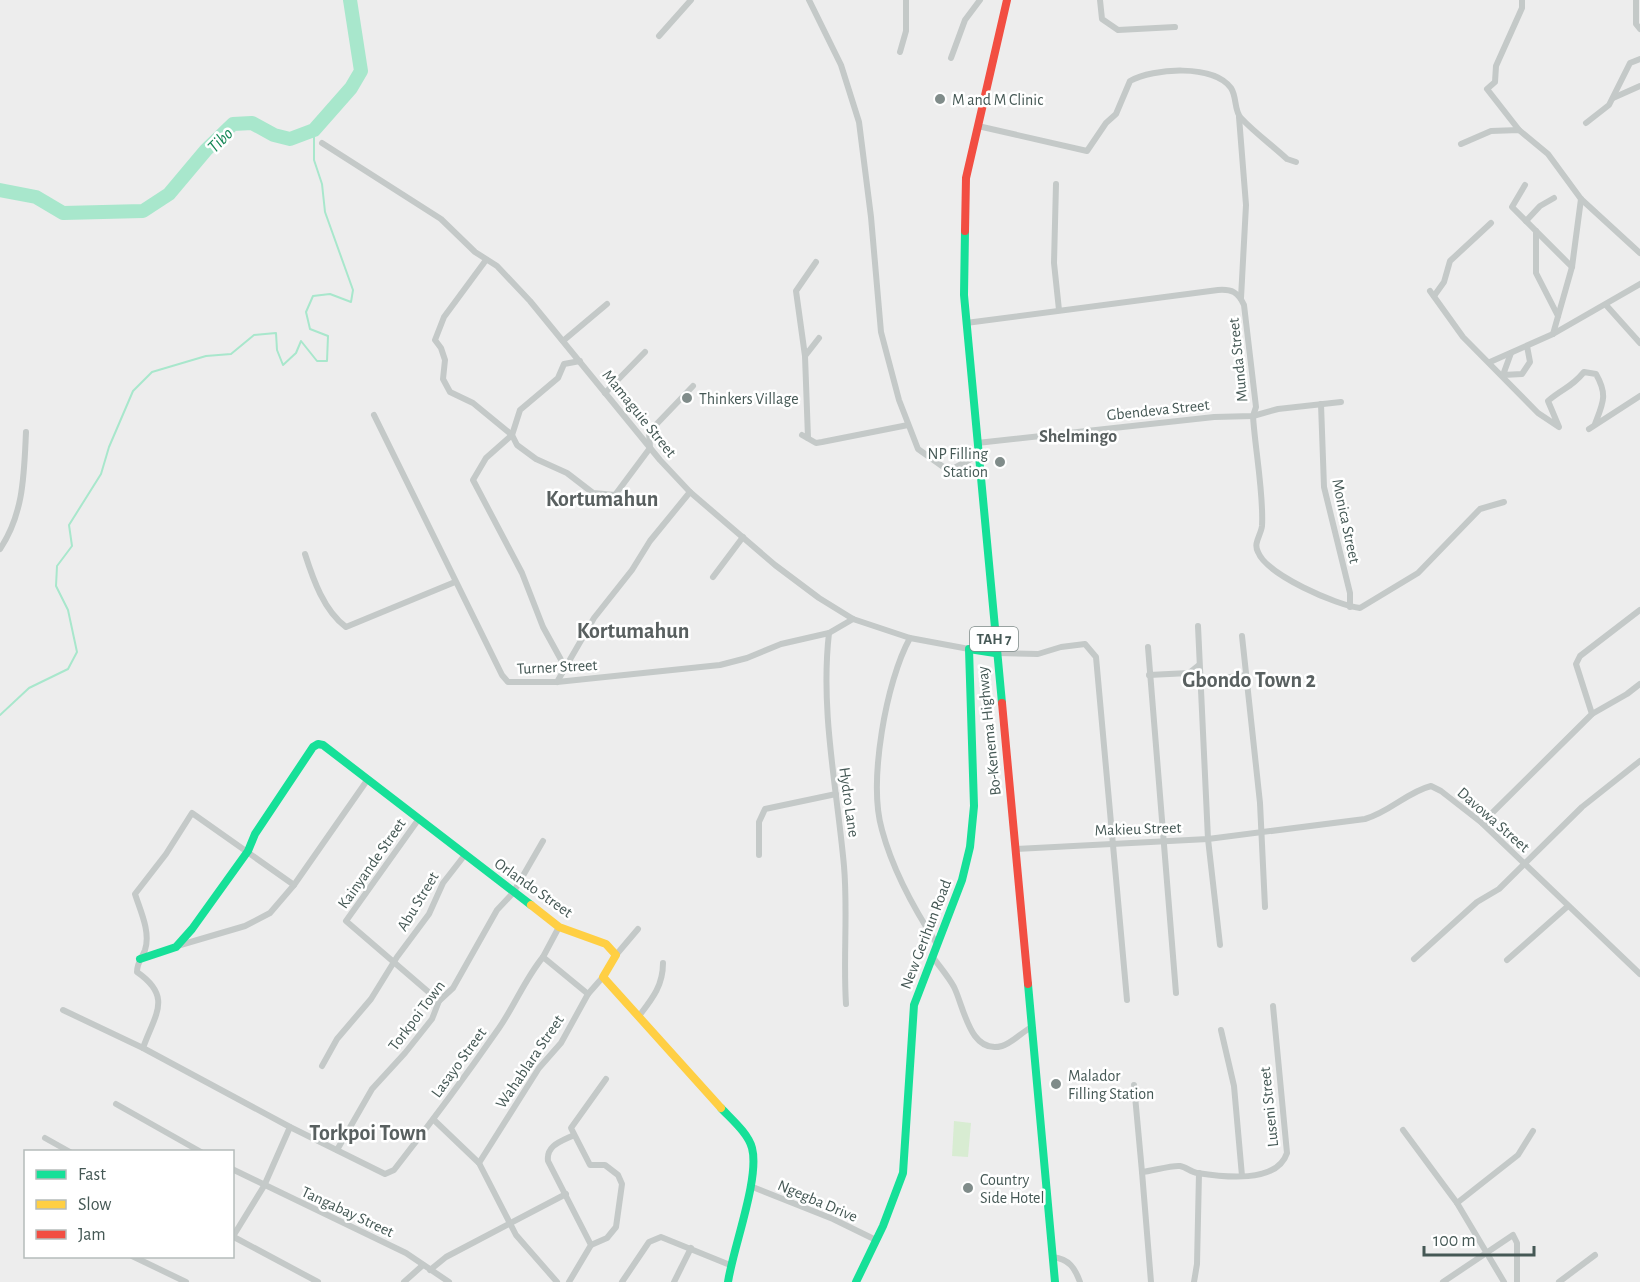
<svg xmlns="http://www.w3.org/2000/svg" width="1640" height="1282" font-family="'Alegreya Sans',sans-serif">
<rect width="100%" height="100%" fill="#ededed"/>
<path fill="#d8ecd2" d="M954 1121 971 1123 968 1157 952 1156Z"/>
<g fill="none" stroke-linecap="round" stroke-linejoin="round">
<path stroke="#a8e7cc" stroke-width="2" d="M0 715 29 688 68 669 77 652 68 610 56 586 57 566 72 546 69 525 101 474 109 447 133 391 152 372 206 356 231 354 254 335 276 333 277 350 283 365 296 353 301 341 317 361H327L328 336 310 329 306 312 313 296 330 294 351 302 353 290 325 212 322 184 314 160V130"/>
<path stroke="#a8e7cc" stroke-width="14" d="M0 190 36 197 63 213 143 211 169 194 206 150 233 124 252 123 274 135 290 139 314 130 351 88 361 71 350 0"/>
<g stroke="#c4c9c8" stroke-width="6">
<path d="M809 0 841 65 859 122 871 217 881 332 899 400 918 449 949 471 978 455"/>
<path d="M1100 0 1102 19 1118 30 1175 27"/>
<path d="M1636 0V24L1640 29"/>
<path d="M659 36 691 0"/>
<path d="M900 52 906 31V0"/>
<path d="M951 58 965 20 980 0"/>
<path d="M1613 98 1640 86"/>
<path d="M1239 117 1246 205 1241 298"/>
<path d="M1586 123 1609 105 1630 63 1640 59"/>
<path d="M978 126 1087 151 1106 123 1116 114 1130 81C1153 68 1214 64 1231 88 1237 97 1234 111 1241 118 1255 133 1272 145 1287 159L1296 162"/>
<path d="M1519 130 1487 89 1495 82 1496 66 1522 8V0"/>
<path d="M322 143 441 219 475 252 497 266 530 301 660 460 690 492 775 565 819 598 853 619 910 638 969 649"/>
<path d="M1461 144 1491 131 1519 130 1548 154 1581 199 1640 253"/>
<path d="M1056 184 1054 263 1059 310"/>
<path d="M1525 185 1512 207 1572 267"/>
<path d="M1526 221 1540 206 1554 198"/>
<path d="M1536 231V273L1558 316"/>
<path d="M486 260 444 317 435 340 441 348 445 360 443 379 450 392 473 403 512 435 517 445 536 459 567 473 593 493 615 495 650 448 649 432 693 386"/>
<path d="M1430 291 1463 337 1538 413 1559 427 1548 401C1563 388 1571 388 1584 372L1596 374C1608 395 1603 403 1595 424"/>
<path d="M1434 296 1444 282 1450 261 1491 223"/>
<path d="M1606 305 1640 343"/>
<path d="M966 323 1218 290C1232 289 1238 292 1244 305L1256 407 1253 416C1255 449 1264 495 1262 526 1261 535 1253 543 1258 552 1267 575 1336 605 1360 608L1418 573 1480 509 1504 502"/>
<path d="M1553 334 1572 267 1581 199"/>
<path d="M563 341 607 304"/>
<path d="M1511 353 1503 375 1522 374 1530 362 1527 346"/>
<path d="M805 356 796 291 816 262"/>
<path d="M1490 362 1553 334 1640 284"/>
<path d="M605 393 645 352"/>
<path d="M1321 404 1324 487 1350 593V607"/>
<path d="M374 415 502 675 508 682H557L720 665 747 658 781 644 829 633"/>
<path d="M1589 429 1640 396"/>
<path d="M802 435 816 443 822 442 908 425"/>
<path d="M808 438 805 356 819 338"/>
<path d="M977 443 1214 417 1253 416 1278 409 1341 402"/>
<path d="M0 549C24 513 24 474 26 432"/>
<path d="M305 554C313 579 324 611 346 627L455 582"/>
<path d="M713 577 743 537"/>
<path d="M1198 626 1208 839 1220 945"/>
<path d="M1242 636 1260 803 1265 907"/>
<path d="M910 638C886 681 868 782 882 830 893 871 914 909 937 944"/>
<path d="M1148 647 1176 993"/>
<path d="M996 653 1038 654 1061 647 1085 644 1096 657 1127 1000"/>
<path d="M565 667 543 627 522 573 473 480 486 458 512 435 520 410 558 378 564 364 580 361"/>
<path d="M1149 675 1189 673 1199 665"/>
<path d="M1199 681 1246 675"/>
<path d="M557 682 594 618 632 570 650 541 690 492"/>
<path d="M1592 714 1627 694 1640 684"/>
<path d="M418 820 346 921 439 1001"/>
<path d="M1482 823 1592 714 1576 664 1580 656 1640 610"/>
<path d="M1015 849 1208 839 1365 819C1390 812 1407 792 1431 786L1441 791 1482 823 1640 974"/>
<path d="M759 855V822L765 809 836 794"/>
<path d="M177 946 245 926 270 913 294 885 368 779"/>
<path d="M616 955 638 929"/>
<path d="M932 956C939 966 948 976 954 987 964 1007 970 1055 1002 1046 1012 1043 1021 1033 1030 1028"/>
<path d="M543 957 559 927"/>
<path d="M1414 959 1477 902 1499 889 1582 807 1640 761"/>
<path d="M1507 960 1568 906"/>
<path d="M846 1004C843 958 848 912 844 866 837 788 820 711 829 633L853 619"/>
<path d="M63 1010 143 1048C155 1014 173 997 137 972 137 962 142 958 145 950 151 932 140 910 135 894L166 854 192 813 294 885"/>
<path d="M639 1016C652 999 663 986 663 963"/>
<path d="M1221 1030 1234 1086 1242 1176"/>
<path d="M143 1048 290 1127 385 1174 394 1170C430 1124 465 1077 499 1028 515 1005 525 979 543 957L588 994"/>
<path d="M322 1066 337 1039 371 999 397 957 429 914 443 883 464 856"/>
<path d="M1134 1085 1142 1172"/>
<path d="M116 1104 201 1152"/>
<path d="M434 1120 479 1163 516 1235 557 1282"/>
<path d="M1403 1130 1457 1203"/>
<path d="M45 1138 70 1152"/>
<path d="M337 1150 372 1089 405 1053 432 1019 439 1001 453 988 497 910 513 893 543 841"/>
<path d="M479 1163 539 1068 561 1043 588 994 603 977"/>
<path d="M232 1169 406 1253 449 1282"/>
<path d="M750 1186 833 1219 876 1240"/>
<path d="M232 1236 318 1282"/>
<path d="M232 1238 264 1186 290 1127"/>
<path d="M591 1245 607 1238 616 1227 622 1184 618 1175 605 1165H590L571 1128 606 1079"/>
<path d="M132 1256 186 1282"/>
<path d="M1053 1257C1069 1259 1075 1268 1080 1282"/>
<path d="M430 1270 446 1257 566 1194"/>
<path d="M404 1282 423 1265"/>
<path d="M569 1282 591 1245 548 1161C546 1145 562 1141 574 1135"/>
<path d="M622 1282 649 1242 661 1237 730 1265"/>
<path d="M674 1282 691 1248"/>
<path d="M1151 1282 1142 1172C1152 1171 1172 1165 1180 1166 1186 1167 1191 1172 1197 1173 1223 1177 1277 1184 1287 1153L1273 1006"/>
<path d="M1194 1282 1197 1264 1199 1173"/>
<path d="M1443 1282 1513 1235 1517 1243V1282"/>
<path d="M1504 1282 1457 1203 1518 1155 1533 1131"/>
<path d="M1559 1282 1595 1255"/>
</g>
<g stroke="#16e098" stroke-width="8">
<path d="M965 231 964 295 1002 703"/>
<path d="M140 959 176 947 192 929 248 851 255 834 313 747 318 744 323 745 531 905"/>
<path d="M1028 984 1055 1282"/>
<path d="M721 1108C731 1119 748 1133 752 1148 760 1178 733 1248 728 1282"/>
<path d="M856 1282 883 1226 903 1173 914 1005 962 880 970 847 974 806 969 649 995 653"/>
</g>
<path stroke="#ffcf43" stroke-width="8" d="M531 905 559 927 606 944 616 955 603 977 721 1108"/>
<g stroke="#f24e42" stroke-width="8">
<path d="M965 231 966 178 1007 0"/>
<path d="M1002 703 1028 984"/>
</g>
</g>
<g fill="#808c8a" stroke="#fff" stroke-width="2">
<circle cx="940" cy="99" r="6"/>
<circle cx="687" cy="398" r="6"/>
<circle cx="1000" cy="462" r="6"/>
<circle cx="1056" cy="1084" r="6"/>
<circle cx="968" cy="1188" r="6"/>
</g>
<g text-anchor="middle" stroke-width="5" stroke-linejoin="round" paint-order="stroke">
<rect fill="#fff" stroke="#7d8a88" stroke-width="1.5" x="970" y="627" width="48" height="24" rx="4.5"/>
<g font-size="15" font-weight="bold" fill="#455855">
<text x="994" y="644">TAH 7</text>
</g>
<g font-size="16" fill="#455855" stroke="#fff" text-anchor="start">
<text x="952" y="105">M and M Clinic</text>
<text x="699" y="404">Thinkers Village</text>
<text x="988" y="459" text-anchor="end">NP Filling<tspan x="988" dy="18">Station</tspan></text>
<text x="1068" y="1081">Malador<tspan x="1068" dy="18">Filling Station</tspan></text>
<text x="980" y="1185">Country<tspan x="980" dy="18">Side Hotel</tspan></text>
</g>
<g font-size="16" fill="#455855" stroke="#fff">
<text transform="translate(1237 360) rotate(-96)" y="6">Munda Street</text>
<text transform="translate(1158 409) rotate(-6)" y="6">Gbendeva Street</text>
<text transform="translate(640 413) rotate(51)" y="6">Mamaguie Street</text>
<text transform="translate(1347 521) rotate(78)" y="6">Monica Street</text>
<text transform="translate(557 666) rotate(-3)" y="6">Turner Street</text>
<text transform="translate(988 731) rotate(-96)" y="6">Bo-Kenema Highway</text>
<text transform="translate(850 802) rotate(82)" y="6">Hydro Lane</text>
<text transform="translate(1494 819) rotate(41)" y="6">Davowa Street</text>
<text transform="translate(1138 828) rotate(-2)" y="6">Makieu Street</text>
<text transform="translate(371 863) rotate(-55)" y="6">Kainyande Street</text>
<text transform="translate(534 887) rotate(35)" y="6">Orlando Street</text>
<text transform="translate(417 901) rotate(-59)" y="6">Abu Street</text>
<text transform="translate(925 934) rotate(-69)" y="6">New Gerihun Road</text>
<text transform="translate(416 1015) rotate(-53)" y="6">Torkpoi Town</text>
<text transform="translate(529 1061) rotate(-56)" y="6">Wahablara Street</text>
<text transform="translate(458 1062) rotate(-54)" y="6">Lasayo Street</text>
<text transform="translate(1268 1107) rotate(-96)" y="6">Luseni Street</text>
<text transform="translate(818 1200) rotate(23)" y="6">Ngegba Drive</text>
<text transform="translate(348 1211) rotate(25)" y="6">Tangabay Street</text>
</g>
<g font-size="18" font-style="italic" fill="#148655" stroke="#fff">
<text transform="translate(220 140) rotate(-45)" y="6">Tibo</text>
</g>
<g font-size="18" font-weight="bold" fill="#596060" stroke="#fff">
<text x="1078" y="442">Shelmingo</text>
</g>
<g font-size="22" font-weight="bold" fill="#596060" stroke="#fff">
<text x="602" y="506">Kortumahun</text>
<text x="633" y="638">Kortumahun</text>
<text x="1249" y="687">Gbondo Town 2</text>
<text x="368" y="1140">Torkpoi Town</text>
</g>
</g>
<rect x="24" y="1150" width="210" height="108" fill="#ffffff" stroke="#b5bcbb" stroke-width="1.5"/>
<rect x="36" y="1170" width="30" height="9" fill="#16e098" stroke="#b5bcbb" stroke-width="1.5"/>
<text x="78" y="1180" font-size="18" fill="#455855">Fast</text>
<rect x="36" y="1200" width="30" height="9" fill="#ffcf43" stroke="#b5bcbb" stroke-width="1.5"/>
<text x="78" y="1210" font-size="18" fill="#455855">Slow</text>
<rect x="36" y="1230" width="30" height="9" fill="#f24e42" stroke="#b5bcbb" stroke-width="1.5"/>
<text x="78" y="1240" font-size="18" fill="#455855">Jam</text>
<path d="M1424 1246v9h110v-9" fill="none" stroke="#455855" stroke-width="3"/>
<text x="1433" y="1246" font-size="18" fill="#455855" stroke="#ffffff" stroke-width="4.5" paint-order="stroke">100 m</text>
</svg>
